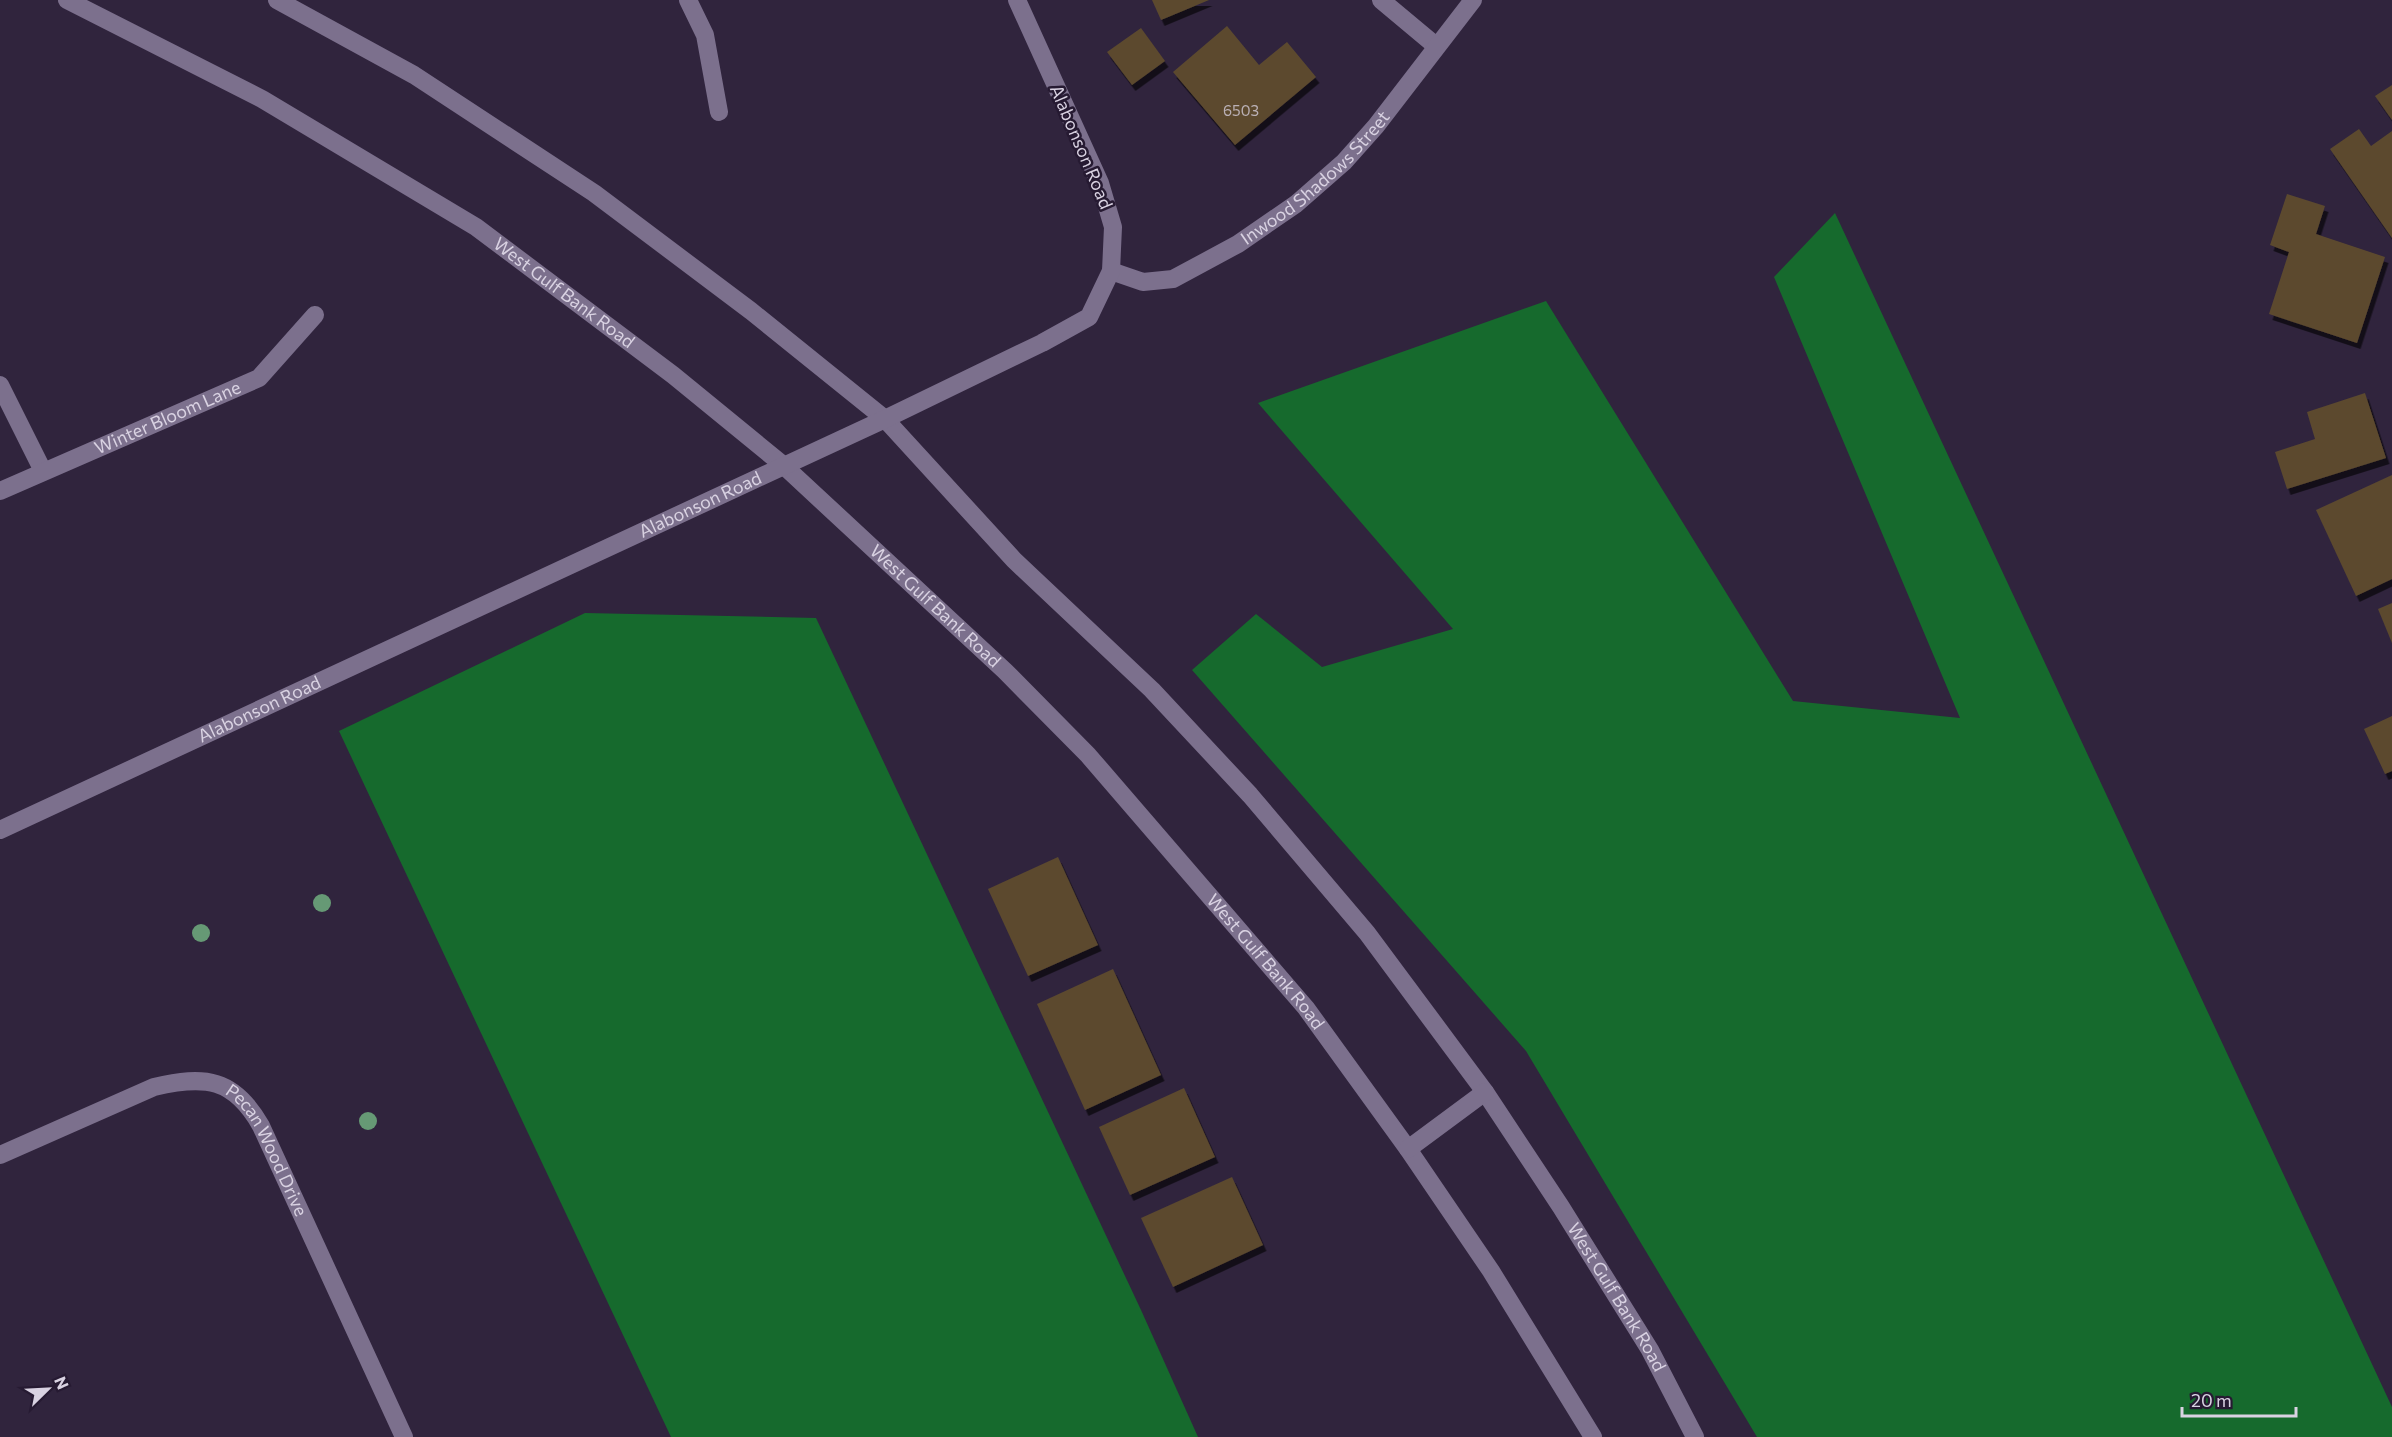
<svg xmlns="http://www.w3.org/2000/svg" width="2392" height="1437" font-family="Commissioner,sans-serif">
<defs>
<filter id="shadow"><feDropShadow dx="3.5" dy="6" stdDeviation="0" flood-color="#0009"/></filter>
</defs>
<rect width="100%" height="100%" fill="#30243d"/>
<g fill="#166a2d">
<path d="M1835 213 2392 1407V1437H1757L1526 1051 1192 670 1256 614 1322 667 1453 629 1258 403 1546 301 1793 701 1960 718 1774 277Z"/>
<path d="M585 613 816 618 1141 1310 1198 1437H671L339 731Z"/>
</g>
<g fill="#5b492f" filter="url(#shadow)">
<path d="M1152 0H1209L1161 20Z"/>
<path d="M1227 26 1259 65 1287 42 1316 77 1235 145 1173 72Z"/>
<path d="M1141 28 1165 61 1132 85 1107 52Z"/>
<path d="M2392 85V120L2375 96Z"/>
<path d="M2359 129 2371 146 2392 131V238L2330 149Z"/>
<path d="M2287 194 2325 206 2316 234 2385 257 2357 343 2269 314 2289 252 2270 245Z"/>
<path d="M2365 393 2386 458 2287 489 2275 452 2315 439 2307 412Z"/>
<path d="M2392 475V579L2356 596 2316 510Z"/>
<path d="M2392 603V643L2378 609Z"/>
<path d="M2392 716V771L2385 774 2364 729Z"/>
<path d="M1058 857 1098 945 1028 976 988 889Z"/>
<path d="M1113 969 1161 1075 1085 1110 1037 1004Z"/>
<path d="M1184 1088 1215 1157 1130 1195 1099 1127Z"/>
<path d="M1232 1177 1263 1245 1173 1287 1141 1218Z"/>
</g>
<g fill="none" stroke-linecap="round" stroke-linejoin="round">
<g stroke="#7c708d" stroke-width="18">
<path id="s1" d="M67 0 262 99 476 227 673 375 783 465 1005 671 1088 755 1306 1008 1408 1149 1491 1271 1593 1437"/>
<path id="s2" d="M277 0 414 75 594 193 751 311 885 419 1014 560 1152 690 1250 795 1367 933 1485 1092 1561 1207 1650 1350 1695 1437"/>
<path d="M688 0 705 35 719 112"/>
<path d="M1381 0 1436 46"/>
<path id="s3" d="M1111 271 1143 282 1173 279 1238 244 1296 204 1344 162 1376 126 1473 0"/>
<path d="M0 385 43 471"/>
<path id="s4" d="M0 491 259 378 315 315"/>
<path id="s5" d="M0 830 885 419 1042 343 1089 317 1111 271 1113 227 1100 183 1017 0"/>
<path d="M1408 1149 1485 1092"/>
<path id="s6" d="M0 1155 154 1087C205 1075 234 1078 261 1126L404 1437"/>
</g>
</g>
<g fill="#669975">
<circle cx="322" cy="903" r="9"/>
<circle cx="201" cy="933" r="9"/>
<circle cx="368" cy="1121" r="9"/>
</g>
<g text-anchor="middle" stroke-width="5" stroke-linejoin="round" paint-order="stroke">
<g font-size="15" fill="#bab0b5">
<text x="1241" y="116">6503</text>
</g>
<g font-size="18" fill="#d9d2e2" stroke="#261a32">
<text transform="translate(1081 147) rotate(67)" y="6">Alabonson Road</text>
<text dy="6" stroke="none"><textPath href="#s3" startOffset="240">Inwood Shadows Street</textPath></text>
<text dy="6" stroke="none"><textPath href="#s1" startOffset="578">West Gulf Bank Road</textPath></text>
<text dy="6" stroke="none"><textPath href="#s4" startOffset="183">Winter Bloom Lane</textPath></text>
<text dy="6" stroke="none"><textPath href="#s5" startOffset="772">Alabonson Road</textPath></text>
<text dy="6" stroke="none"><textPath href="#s1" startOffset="1064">West Gulf Bank Road</textPath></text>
<text dy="6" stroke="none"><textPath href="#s5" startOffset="286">Alabonson Road</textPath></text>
<text dy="6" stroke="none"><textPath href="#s1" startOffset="1550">West Gulf Bank Road</textPath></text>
<text dy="6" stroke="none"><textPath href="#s6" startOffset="318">Pecan Wood Drive</textPath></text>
<text dy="6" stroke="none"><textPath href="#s2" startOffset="1887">West Gulf Bank Road</textPath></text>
</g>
</g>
<g transform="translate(48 1389) rotate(66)" stroke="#261a32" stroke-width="4.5" paint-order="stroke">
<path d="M0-4.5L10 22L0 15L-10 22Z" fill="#d9d2e2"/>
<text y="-9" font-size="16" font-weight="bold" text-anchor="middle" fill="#d9d2e2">N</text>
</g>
<path d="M2182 1407v9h114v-9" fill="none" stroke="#d9d2e2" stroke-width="3"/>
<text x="2191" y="1407" font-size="18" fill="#d9d2e2" stroke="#261a32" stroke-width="4.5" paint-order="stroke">20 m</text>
</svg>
